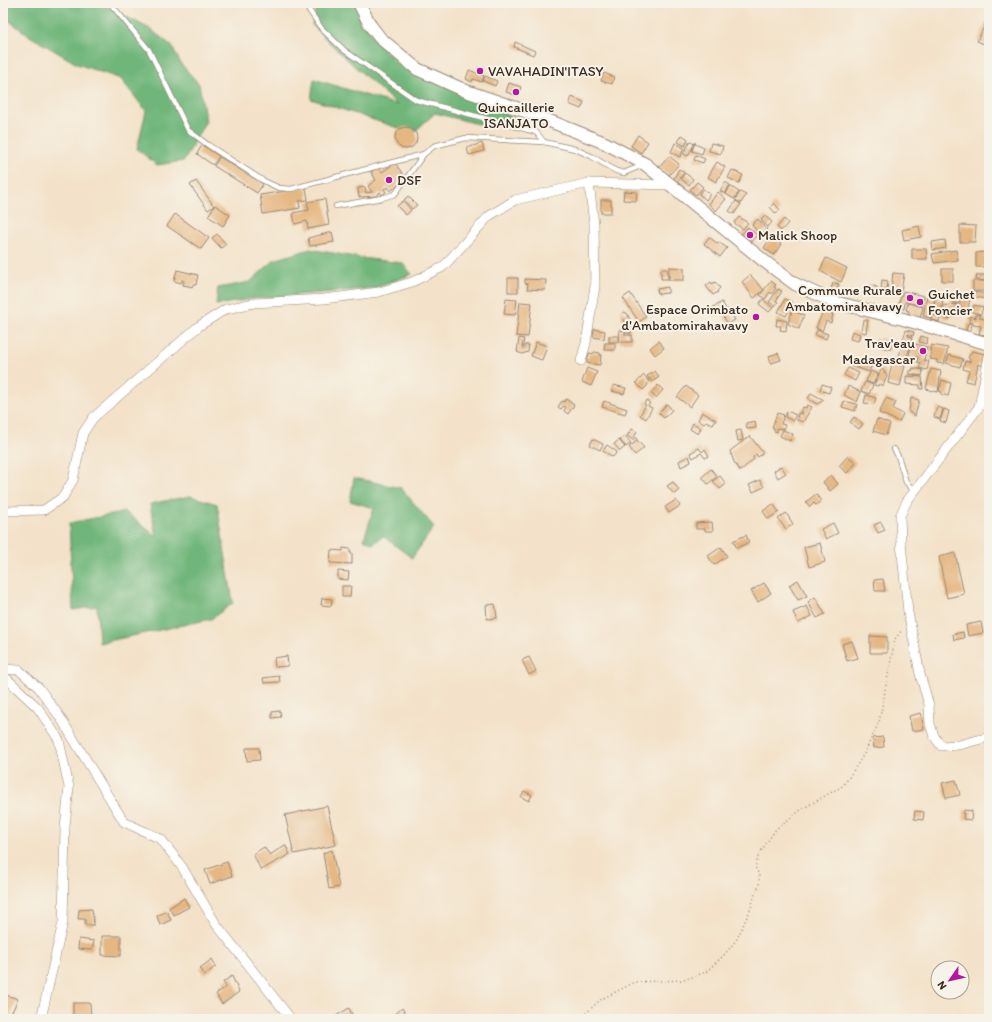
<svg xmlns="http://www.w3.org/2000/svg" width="992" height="1022" font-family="Itim,sans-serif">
<rect width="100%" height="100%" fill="#f7f3e8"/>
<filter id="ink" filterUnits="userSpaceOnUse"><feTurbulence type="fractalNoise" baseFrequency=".025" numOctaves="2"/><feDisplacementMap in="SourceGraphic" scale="8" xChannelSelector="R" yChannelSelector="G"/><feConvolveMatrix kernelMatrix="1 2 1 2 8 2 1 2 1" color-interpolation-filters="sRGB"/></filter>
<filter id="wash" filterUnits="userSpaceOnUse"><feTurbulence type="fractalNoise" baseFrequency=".012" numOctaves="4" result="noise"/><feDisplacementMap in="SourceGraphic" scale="16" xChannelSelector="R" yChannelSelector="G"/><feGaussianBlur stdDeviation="0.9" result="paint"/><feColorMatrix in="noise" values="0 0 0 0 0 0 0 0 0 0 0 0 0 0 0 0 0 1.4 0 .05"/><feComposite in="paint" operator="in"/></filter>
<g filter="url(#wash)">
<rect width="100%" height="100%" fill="#f3e2c9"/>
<g fill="#70b67a" stroke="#56704c">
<path d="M3 3H103L104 5 150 29 172 46 181 64 199 84 206 121 184 161 157 165 137 149 146 111 121 79 77 64 28 35 3 16Z"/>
<path d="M311 3H357L371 34 397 63 518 120 478 124 435 113 413 133 311 99 314 79 397 105 337 50 312 25 316 10Z"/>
<path d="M310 249 361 258 402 263 412 274 376 288 251 299 216 305 218 288 250 282 274 260Z"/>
<path d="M354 478 401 488 434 527 412 558 383 536 373 544 364 539 374 508 350 501Z"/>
<path d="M190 496 217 504 233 603 211 619 99 643 97 606 73 610 69 523 125 512 156 536 150 504Z"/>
</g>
<g id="blocks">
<g fill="#e5b782">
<path d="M986 23 989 24V46L977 41Z"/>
<path d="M515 42 535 51 533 55 514 47Z"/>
<path d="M469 70 484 76 482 82 473 79 472 82 466 79Z"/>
<path d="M604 73 614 77 612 84 601 81Z"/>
<path d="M485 76 497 81 495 86 483 81Z"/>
<path d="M509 83 521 87 518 96 506 92Z"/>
<path d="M572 97 584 102 581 109 569 104Z"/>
<circle cx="406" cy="138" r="11"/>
<path d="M638 135 648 142 641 153 631 146Z"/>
<path d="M682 135 688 139 685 146 678 142Z"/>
<path d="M690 141 694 144 688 156 683 154Z"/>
<path d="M695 142V144L704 148 702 154 692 151Z"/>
<path d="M482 143 484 151 469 155 467 148Z"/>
<path d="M675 143 684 148 680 157 671 152Z"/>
<path d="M711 143 723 146 721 154 709 151Z"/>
<path d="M202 145 219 156 213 165 197 154Z"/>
<path d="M696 155 705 159 703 163 694 160Z"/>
<path d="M669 156 679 164 669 175 659 168Z"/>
<path d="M220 157 263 184 257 193 214 166Z"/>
<path d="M717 162 725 167 716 182 708 177Z"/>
<path d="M395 163 405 177 402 180 403 182 390 191 388 187 384 189 386 192 382 195 380 192 376 196 359 197 358 188 365 187 366 193 372 192 368 186 376 180 371 172 378 167 382 172Z"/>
<path d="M679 169 684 172 677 183 673 180Z"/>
<path d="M732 170 743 175 739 183 728 178Z"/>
<path d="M685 173 693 179 689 185 681 179Z"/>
<path d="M196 181 214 206 208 210 190 185Z"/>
<path d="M697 182 703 187 696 195 690 190Z"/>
<path d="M725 182 730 185 725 194 720 191Z"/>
<path d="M730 186 739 192 734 199 726 194Z"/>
<path d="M306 188 308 200 299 201 300 208 263 214 260 195Z"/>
<path d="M703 189 710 194 706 200 699 194Z"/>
<path d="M624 191 637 192 636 201 623 200Z"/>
<path d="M718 192 726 199 716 211 709 204Z"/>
<path d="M740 192 746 195 741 203 735 200Z"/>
<path d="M408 196 417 205 412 209 404 200Z"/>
<path d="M325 199 329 225 308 229 307 221 295 224 293 213 309 210 307 202Z"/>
<rect x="601" y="200" width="10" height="13"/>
<path d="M403 201 411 210 406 215 397 206Z"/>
<path d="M736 201 741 204 734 214 729 211Z"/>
<path d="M774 203 780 210 776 214 770 207Z"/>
<path d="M215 205 230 215 223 226 208 216Z"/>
<path d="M175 214 209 238 201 249 167 226Z"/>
<path d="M765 216 772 222 768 227 761 220Z"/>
<path d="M739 217 748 223 743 229 734 223Z"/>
<path d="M758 219 767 229 760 235 752 225Z"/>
<path d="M784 219 788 223 781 231 777 227Z"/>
<path d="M960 225 976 226 975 242H960Z"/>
<path d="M919 226 921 237 904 240 902 230Z"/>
<path d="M748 227 757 235 749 244 740 236Z"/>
<path d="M332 232 334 242 310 246 308 238Z"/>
<path d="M217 234 226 244 221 248 212 238Z"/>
<path d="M709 237 718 244 719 242 727 248 720 257 704 244Z"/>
<path d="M771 237 781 244 774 255 764 248Z"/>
<path d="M945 240 946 248 933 250 932 242Z"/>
<path d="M912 249H926L927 259H912Z"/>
<path d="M956 250 958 260 934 263 932 254Z"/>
<path d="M985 252 986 267H976V253Z"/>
<path d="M826 258 847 268 841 282 820 271Z"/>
<path d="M669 267 684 268V280H669Z"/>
<path d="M661 269H667L668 279H661Z"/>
<rect x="942" y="269" width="11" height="12"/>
<path d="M177 270 198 275 196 285 193 284V287L183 285 184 281 182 280 181 283 174 281Z"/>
<path d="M893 273 904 274 901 291 891 289Z"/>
<path d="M750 275 764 290 754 298 742 282Z"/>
<path d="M977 275H987L986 281 976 280Z"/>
<rect x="508" y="278" width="10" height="14"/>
<path d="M525 279 546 280 545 290 527 289 528 284 525 283Z"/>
<path d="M882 280 888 281 887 290 881 289Z"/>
<path d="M771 281 776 285 774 287 776 288 772 294 770 292 765 299 760 295Z"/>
<rect x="973" y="281" width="14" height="10"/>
<path d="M711 282 712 284 715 282 720 288 717 291 718 292 713 295 706 286Z"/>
<path d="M833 283 839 284 837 291 831 289Z"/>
<path d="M870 285 877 287 875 297 868 295Z"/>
<path d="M668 287V293L658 294 657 289Z"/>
<path d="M931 288 937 289 936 296H931Z"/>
<path d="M778 289 782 291 776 301 778 302 775 306 769 302Z"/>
<path d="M903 291 924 296 922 306 905 302 904 309 897 308Z"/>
<path d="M975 292 987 294 986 299 974 297Z"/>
<path d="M630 293 646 317 639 322 623 298Z"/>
<path d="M950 293 959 294 958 304 953 303V301L950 300Z"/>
<path d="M927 296 935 297 931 318 923 316Z"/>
<path d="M961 297 970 298 968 309 959 308Z"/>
<path d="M506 299 517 300 515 315 504 314Z"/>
<path d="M763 299 773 308 769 312 759 304Z"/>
<path d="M785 299 793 303 786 316 778 312Z"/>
<path d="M935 299 943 300 941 315 933 314Z"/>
<path d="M520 302 532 303 528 337 516 336Z"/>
<path d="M722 302 726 309 713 316 709 310Z"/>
<path d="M908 303 923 307 920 318 908 315 909 311 906 310Z"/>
<path d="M950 304 957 305 955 316 950 315V319L942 317 944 305 950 306Z"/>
<path d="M974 305 983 307 981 314 972 312Z"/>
<path d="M728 309 735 320 728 324 721 313Z"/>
<path d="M792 311 804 315 799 329 788 324Z"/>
<path d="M823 311 833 314 831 323 826 321 822 331 816 328Z"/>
<path d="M623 312 627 313 632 324 630 327 631 333H626V327H627L621 316Z"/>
<path d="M976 314 980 315V318L989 320 985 335 979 334 981 326 973 325V323L969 322 970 316 976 318Z"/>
<path d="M932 315 940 317 939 322 931 320Z"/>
<path d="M777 319 787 321 786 331 780 330 781 326H776Z"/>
<path d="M863 320H868L866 333 861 332Z"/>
<path d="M968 323 972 324 970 333 966 332Z"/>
<path d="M594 329 605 331 604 339 593 337Z"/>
<path d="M619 330 625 331V335H632V342H620Z"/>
<path d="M817 330 828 334 826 339 815 335Z"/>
<path d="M906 330 914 332 913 336 908 334V336L912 337 911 342H907L906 344 902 343Z"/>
<path d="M852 331 860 334 858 341 850 339Z"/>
<rect x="609" y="336" width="9" height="6"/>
<path d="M921 336 928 338 926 344 919 342Z"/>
<path d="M519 338 524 339 522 348H524V345H529L528 352 522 354 517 352Z"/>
<path d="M880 338 892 342 890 350 878 346Z"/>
<path d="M659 341 664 348 655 355 650 348Z"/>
<path d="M536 342 547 346 542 360 531 356Z"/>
<path d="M605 343H615V350H604Z"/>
<path d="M912 343 927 347 924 360 929 361 927 370 919 368 921 363 917 362 918 357 909 355Z"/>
<path d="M902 344 907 345 908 344H911L906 359 899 357Z"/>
<path d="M931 345 948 348 944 364 937 363V360L930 359 932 352 930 351Z"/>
<path d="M972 351 985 354 983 366 978 364 974 383 966 381 969 371 963 369 965 361 970 362V359L968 358Z"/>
<path d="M594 352 600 353V355H601L600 365 587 363 589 353 593 354Z"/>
<path d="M778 353 781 360 771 363 769 356Z"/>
<path d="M949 355 963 359 960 367 946 363Z"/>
<path d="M853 358 872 365 869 372 850 365Z"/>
<path d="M893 358 906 361 900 386 888 383Z"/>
<path d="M587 368 597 372 591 386 582 382Z"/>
<path d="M848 368 859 373 855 381 844 375Z"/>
<path d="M882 368 887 376 883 386 879 384 878 386 874 385Z"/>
<path d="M913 368 923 370 922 376 909 374V371H912Z"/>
<path d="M931 369 941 371 938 392 926 389Z"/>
<path d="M655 371 659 377 652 382 647 376Z"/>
<path d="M871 371 878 374 873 384 866 381Z"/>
<path d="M644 375 649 381 647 383 648 385 643 390 636 383Z"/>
<path d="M906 376 922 377 923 389H920V385L906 384Z"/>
<path d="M942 380 951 383 948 396 941 394 942 392 939 391Z"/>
<path d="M865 382 873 385 869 394 861 391Z"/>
<path d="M822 384 831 387 829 393 820 390Z"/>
<path d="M613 385 626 388 624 394 612 391Z"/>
<path d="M658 385 663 390 656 398 651 393Z"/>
<path d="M686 386 698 395 690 407 677 397Z"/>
<path d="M848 386 861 392 857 402 844 395Z"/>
<path d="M811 393 824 400 817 404 808 399Z"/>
<path d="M866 395 876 398 874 404 864 403Z"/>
<path d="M886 398 896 402 893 409 903 414 899 422 879 413Z"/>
<path d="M911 398 919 400 915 416 909 412Z"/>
<path d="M566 399 574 405 568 414 564 411 566 407 564 406 561 409 558 407 562 401 564 402Z"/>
<path d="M646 400 650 403 648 406 652 408 646 419 640 415 646 405 644 404Z"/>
<path d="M604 401 627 409 625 414 602 407Z"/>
<path d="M844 401 857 404 855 411 842 407Z"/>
<path d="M667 404 672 410 664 418 659 413Z"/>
<path d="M807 405 812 407 803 422 797 420 798 413 802 414 803 413 800 412 803 407 806 408Z"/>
<path d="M937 407 943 409 940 419 934 417Z"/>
<path d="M944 409 949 411 946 423 940 421Z"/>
<path d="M787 411 796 415 793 421 785 417Z"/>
<path d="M702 412 716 420 713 425 706 421 704 424 698 420Z"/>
<path d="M777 413 784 415 781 424 785 425 784 429 777 428V432L774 431V428H772Z"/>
<path d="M854 417 863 424 859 429 850 422Z"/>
<path d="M877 419 890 424 886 435 873 431Z"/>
<path d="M755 421 756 428 747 429 746 423Z"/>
<path d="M693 423 701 428 698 434 690 429Z"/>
<path d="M632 429 637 432 634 437 637 439 636 442 627 436Z"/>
<path d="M741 430 743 440 738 441 736 431Z"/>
<path d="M783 430 793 434 790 441 780 436Z"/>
<path d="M625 436 631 443 626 447 620 440Z"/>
<path d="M750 436 763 453 758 457 756 454 753 457 754 459 740 471 734 462 730 451Z"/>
<path d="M593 439 603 444 600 450 590 445Z"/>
<path d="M619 440 625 447 620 451 614 444Z"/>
<path d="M637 441H638L644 448 635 455 629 447Z"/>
<path d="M607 445 617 452 613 457 603 451Z"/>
<path d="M699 448 702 452 705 449 709 456 705 458 701 453 693 458 690 453Z"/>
<path d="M689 456 691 462 681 467 679 461Z"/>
<path d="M848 456 856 463 847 473 839 466Z"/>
<path d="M781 466 786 473 778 478 774 471Z"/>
<path d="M711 469 717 476 708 484 702 477Z"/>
<path d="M831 475 838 484 830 491 823 482Z"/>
<path d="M720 476 726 484 720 489 713 481Z"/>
<path d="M760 480 764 487 753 492 749 485Z"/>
<path d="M673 482 679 490 674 494 667 486Z"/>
<path d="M816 494 821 501 816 505 814 503 810 507 806 502Z"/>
<path d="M676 500 680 506 669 513 665 507Z"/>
<path d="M773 504 779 512 768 519 763 511Z"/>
<path d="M786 513 793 524 786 529 778 519Z"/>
<path d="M712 522 713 531H705V529H696V523Z"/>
<path d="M881 522 885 530 878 533 874 525Z"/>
<path d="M833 523 838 533 826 539 821 529Z"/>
<path d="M746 535 749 542 737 548 733 541Z"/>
<path d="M820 543 825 562 809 567 804 547Z"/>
<path d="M721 547 727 556 714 565 708 556Z"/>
<path d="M343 548 350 549V553H352V564L330 563 331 550 343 551Z"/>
<path d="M955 553 964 594 947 598 939 557Z"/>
<path d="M338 571 349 572 348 580 338 579Z"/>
<path d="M883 579 885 591H875L874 580Z"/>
<path d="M798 580 807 596 798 600 789 585Z"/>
<path d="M764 583 771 593 758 602 751 591Z"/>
<path d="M342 586H351L350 597H342Z"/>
<path d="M815 597 825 614 817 618 808 602Z"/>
<path d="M322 598 332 599 331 606 321 605Z"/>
<path d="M495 604 497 618 487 619 486 605Z"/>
<path d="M807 606 812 616 798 623 793 612Z"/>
<path d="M981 622 983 633 968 636 966 625Z"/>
<path d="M963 632 964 638 954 640 953 634Z"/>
<path d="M870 636 887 637V653H870Z"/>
<path d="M852 641 858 658 847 661 842 644Z"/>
<path d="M287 656 288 666 275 667 274 658Z"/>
<path d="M529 657 536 671 529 675 522 660Z"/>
<path d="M279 676 280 682 264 683 263 678Z"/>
<path d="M280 711 281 717 272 718V712Z"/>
<path d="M921 713 924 729 912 731 909 716Z"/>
<path d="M883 737 884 747 874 748 873 738Z"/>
<path d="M246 748H259L260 760 247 761Z"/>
<path d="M956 780 960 795 946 798 942 783Z"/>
<path d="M524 791 532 795 529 801 521 797Z"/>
<path d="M327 806 336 845 294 854 285 815Z"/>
<path d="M964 810 972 811 971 820 963 819Z"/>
<path d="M915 811 924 812 923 820 914 819Z"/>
<path d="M285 845 290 854 261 870 253 854 264 847 270 855Z"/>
<path d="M332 850 339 887 329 889 323 853Z"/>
<path d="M227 862 232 876 210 884 205 870Z"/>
<path d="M184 898 189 907 174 915 169 908Z"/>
<path d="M92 909 94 925H85V919H78L79 910Z"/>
<path d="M167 911 171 920 160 925 157 916Z"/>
<path d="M102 936H121V956L102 955Z"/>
<path d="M79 939 94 941 92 950 78 949Z"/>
<path d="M212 959 216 966 205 975 200 968Z"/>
<path d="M232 976 239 992 222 1004 216 994 226 987 223 982Z"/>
<path d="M3 994 18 999 10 1016 3 1013Z"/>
<path d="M73 1003H90L91 1019H73Z"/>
<path d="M349 1008 352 1015 346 1019H338L336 1016Z"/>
<path d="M402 1008 410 1019H390Z"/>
</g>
</g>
</g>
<g filter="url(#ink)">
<use href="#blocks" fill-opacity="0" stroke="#978674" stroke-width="1"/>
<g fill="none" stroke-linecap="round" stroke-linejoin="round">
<g stroke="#978674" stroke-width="6">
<g id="service">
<path d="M110 3 149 50 188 130 208 145 262 180 279 188 291 189 424 154"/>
<path d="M304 3 322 29 344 50 416 100 536 132 544 142"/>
<path d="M336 206 382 198 395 194 424 154 434 146 466 138 544 142 575 149 591 156 616 171 624 173 643 165"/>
<path d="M894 449 898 456 906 482 914 491"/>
</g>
</g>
<g stroke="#978674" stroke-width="10">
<g id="minor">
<path d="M989 356 979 407 907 501 900 516 901 543 908 612 920 674 929 705 930 724 934 736 941 746 959 745 989 737"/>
<path d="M581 361 586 343 595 286 594 224 589 183"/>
<path d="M3 511 44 510 63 497 73 480 83 433 93 418 199 326 226 309 254 303 324 299 379 292 412 282 443 267 489 216 515 200 589 183 672 185"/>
<path d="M3 669 19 670 39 688 60 717 124 822 161 839 182 867 216 924 291 1019"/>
<path d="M3 675 38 708 59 740 69 787 65 827 63 922 41 1019"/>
</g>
</g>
<g stroke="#978674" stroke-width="14">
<path id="secondary" d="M359 3 370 25 380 38 417 69 466 91 522 110 605 143 645 164 764 261 795 284 834 302 903 319 989 344"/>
</g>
<path stroke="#978674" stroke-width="1.5" stroke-dasharray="1 3" stroke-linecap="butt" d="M580 1019 600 1000 635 982 684 980 706 972 724 955 737 939 751 908 755 894 759 886V875L755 867 759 854 776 829 802 809 841 787 848 779 864 754 879 722 895 639 902 630"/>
<use href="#service" stroke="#fff" stroke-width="4.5"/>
<use href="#minor" stroke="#fff" stroke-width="9"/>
<use href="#secondary" stroke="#fff" stroke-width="12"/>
</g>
</g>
<g fill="#b5179e" stroke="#f7f3e8" stroke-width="1.5">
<circle cx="480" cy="71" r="4"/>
<circle cx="516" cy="92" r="4"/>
<circle cx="389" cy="180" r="4"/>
<circle cx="750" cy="235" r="4"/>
<circle cx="910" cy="298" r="4"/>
<circle cx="920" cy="302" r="4"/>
<circle cx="756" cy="317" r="4"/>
<circle cx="923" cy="351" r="4"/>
</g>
<g text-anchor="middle" stroke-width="4" stroke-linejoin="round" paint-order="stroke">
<g font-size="14" fill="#3b2a1e" stroke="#f7f3e8" text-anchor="start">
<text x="488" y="76">VAVAHADIN'ITASY</text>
<text x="516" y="112" text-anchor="middle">Quincaillerie<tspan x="516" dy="16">ISANJATO</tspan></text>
<text x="397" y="185">DSF</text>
<text x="758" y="240">Malick Shoop</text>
<text x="902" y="295" text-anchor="end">Commune Rurale<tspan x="902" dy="16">Ambatomirahavavy</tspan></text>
<text x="928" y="299">Guichet<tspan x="928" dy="16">Foncier</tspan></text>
<text x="748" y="314" text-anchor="end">Espace Orimbato<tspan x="748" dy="16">d'Ambatomirahavavy</tspan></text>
<text x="915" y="348" text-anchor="end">Trav'eau<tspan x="915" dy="16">Madagascar</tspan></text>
</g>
</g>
<rect width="992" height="1022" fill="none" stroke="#f7f3e8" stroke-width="16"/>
<g transform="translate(950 980) rotate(236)"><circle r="19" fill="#f7f3e8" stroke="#aca397"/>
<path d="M0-3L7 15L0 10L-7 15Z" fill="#b5179e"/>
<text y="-6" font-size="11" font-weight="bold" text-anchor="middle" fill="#3b2a1e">N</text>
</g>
</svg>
